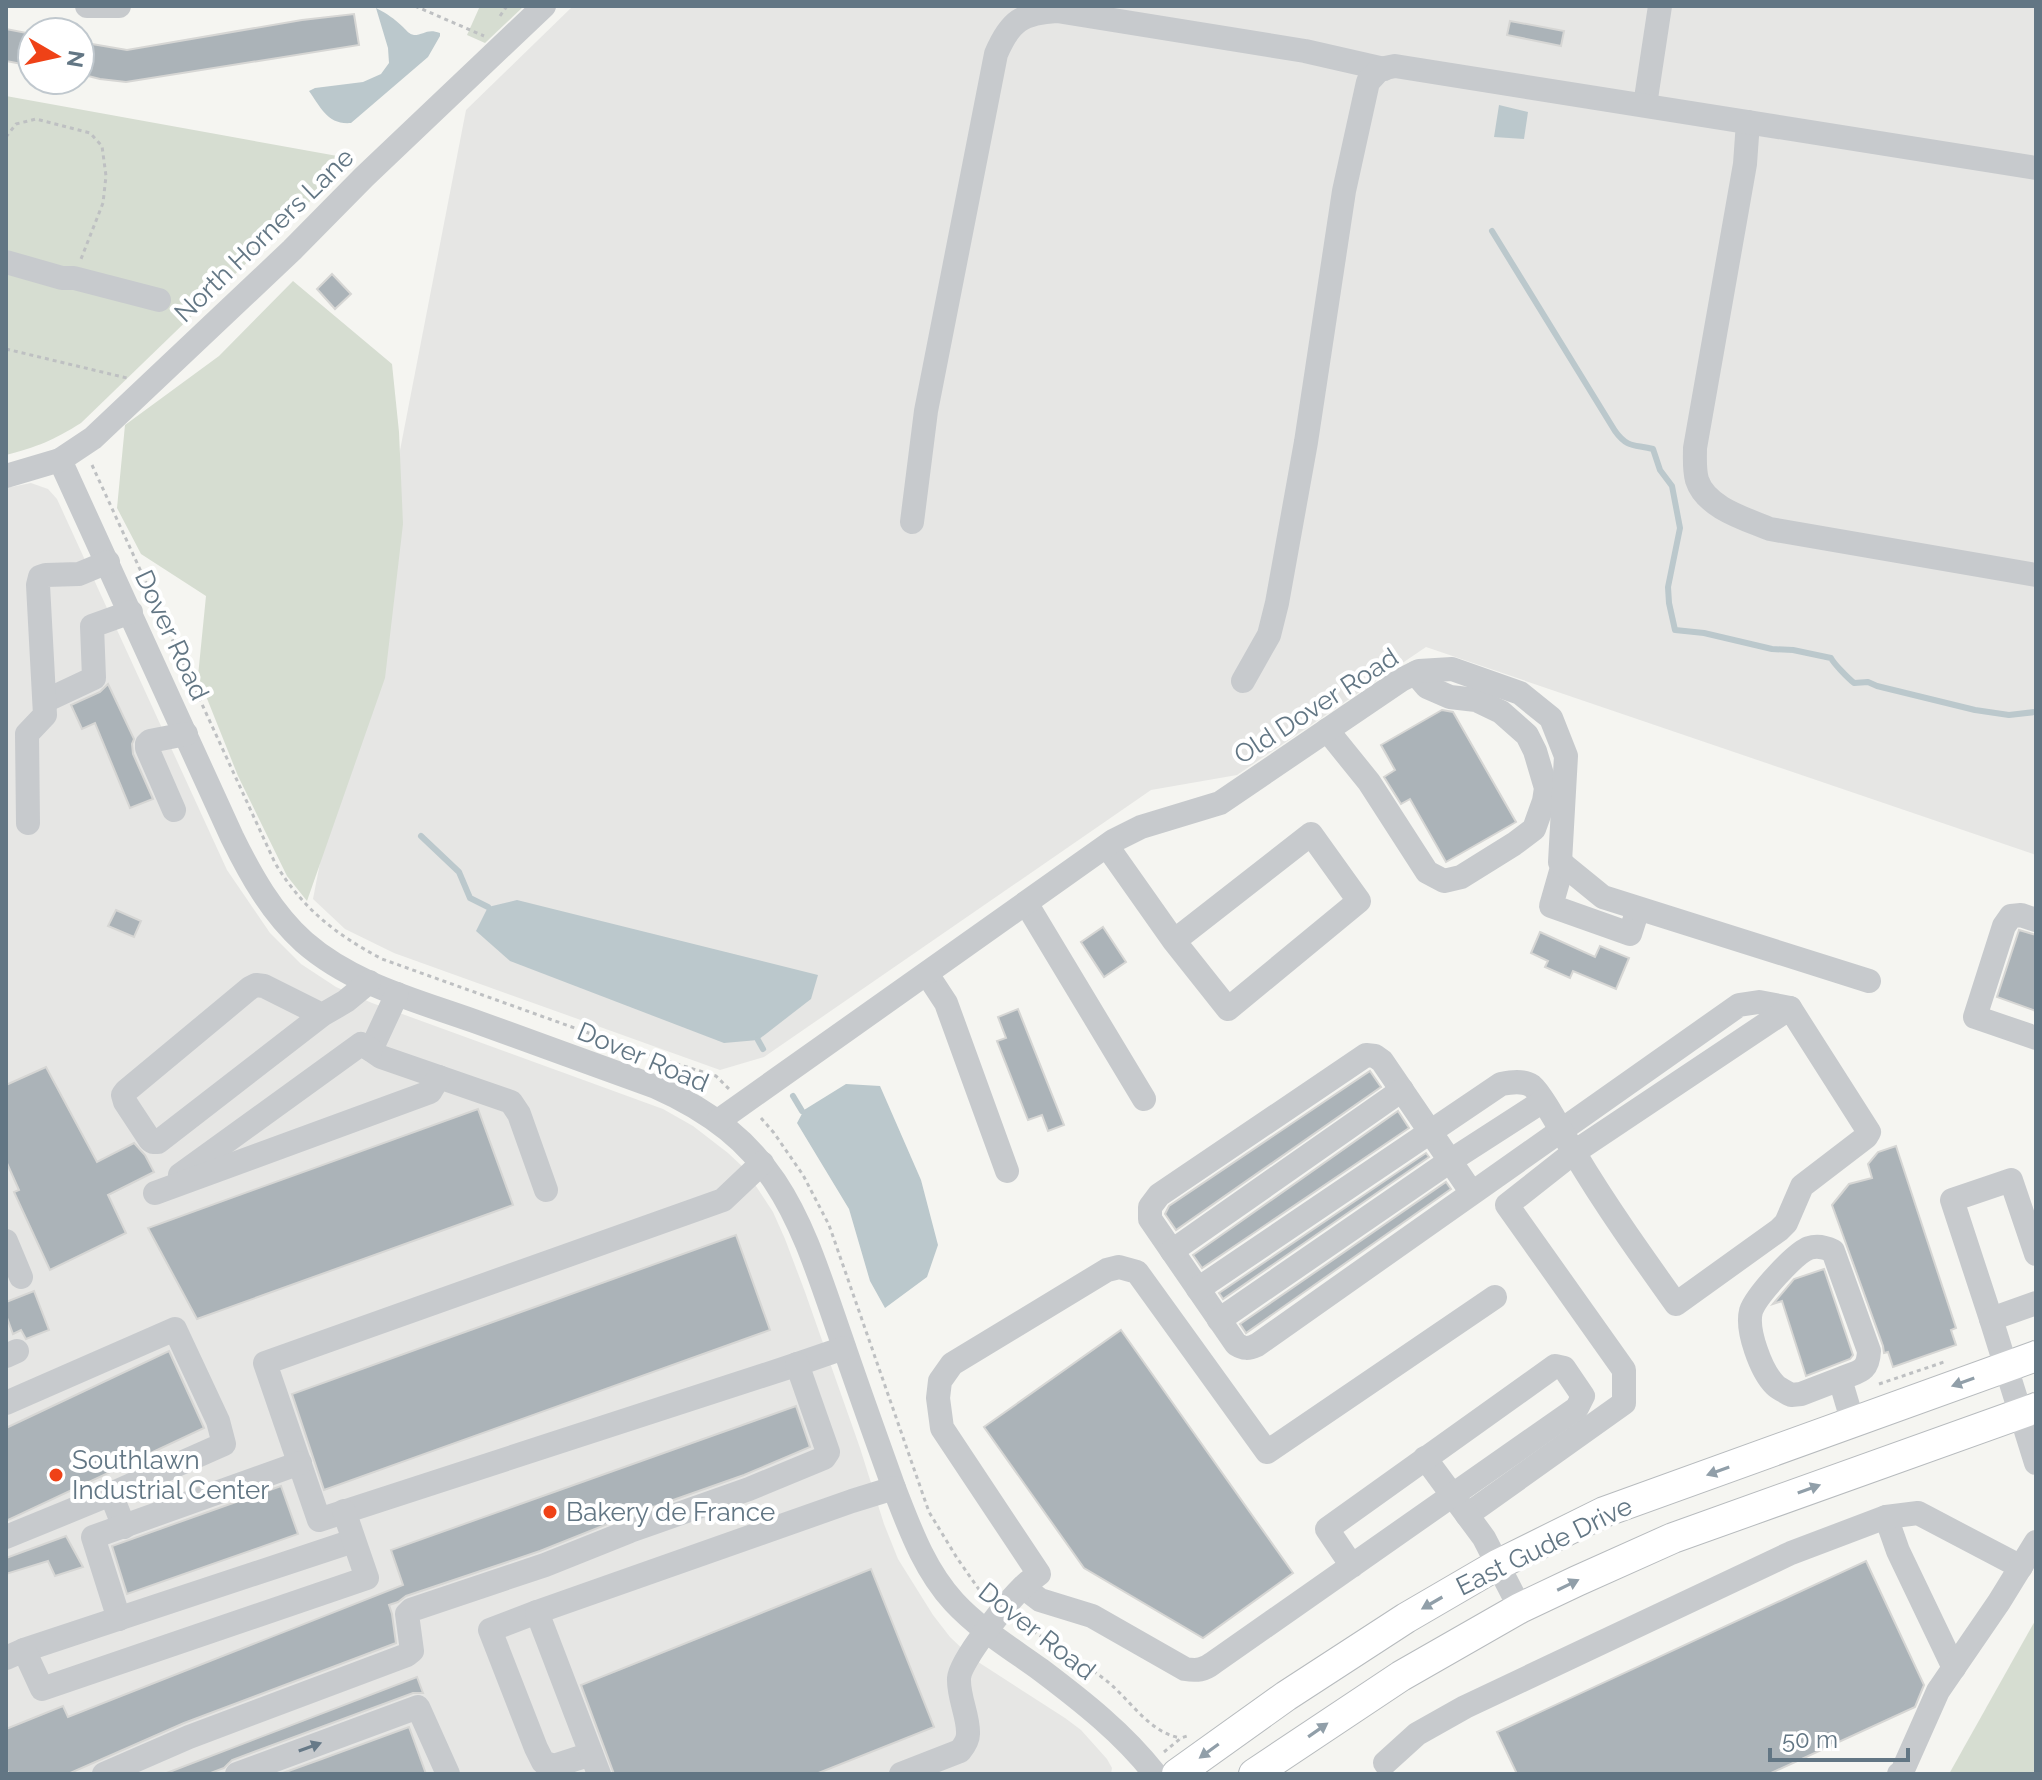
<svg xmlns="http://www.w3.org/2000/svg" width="2042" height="1780" font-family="Raleway,sans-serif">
<rect width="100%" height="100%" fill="#f5f5f1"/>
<g fill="#e6e6e4">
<path d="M573 6H2036V855L1426 647 1237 775 1151 790 764 1057 720 1070 394 953 345 929 313 899 466 110Z"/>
<path d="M31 483 48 489 57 499 227 870 270 933 301 964 336 987 372 1003 663 1109 693 1126 728 1153 744 1168 773 1212 785 1239 805 1292 860 1448 884 1524 898 1559 933 1615 950 1637 972 1658 1065 1718 1081 1730 1107 1759 1112 1768 1111 1774H6V488Z"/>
</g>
<g fill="#d6ddd1">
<path d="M480 6H524L485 43 467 35Z"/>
<path d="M6 96 354 159 81 423C54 440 37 447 6 455Z"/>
<path d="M293 281 392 364 399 432 403 524 385 678 307 901 287 876 238 776 198 676 206 596 141 554 117 508 125 425 219 356Z"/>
<path d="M2036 1619V1774H1949Z"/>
</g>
<g fill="#bbc8cc">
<path d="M376 8C388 14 393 18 403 27 407 31 409 34 414 35 424 35 427 28 440 33V36L428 57 351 123C328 125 321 108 309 91L315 88 363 82 381 74 389 63 388 48Z"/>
<path d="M1499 105 1528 112 1524 139 1494 137Z"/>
<path d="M517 900 818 975 811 999 758 1040 724 1043 510 961 476 931 488 907Z"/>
<path d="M846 1084 880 1086 921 1180 938 1245 927 1277 885 1308 870 1281 849 1209 797 1123 804 1110Z"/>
</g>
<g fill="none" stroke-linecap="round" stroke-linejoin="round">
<g stroke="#bbc8cc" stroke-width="6">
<path d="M1492 231 1615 431C1628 449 1635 444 1653 449L1660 470 1672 486 1680 528 1668 587 1669 603 1675 630 1704 633 1772 649 1793 650 1831 658C1834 664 1848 678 1854 683L1868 682 1877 686 1975 710 2009 715 2035 712"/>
<path d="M421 836 459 872 470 898 488 907"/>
<path d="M758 1040 763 1049"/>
<path d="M793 1096 802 1111"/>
</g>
</g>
<g fill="#abb3b8" stroke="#d6d6d4" stroke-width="2">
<path d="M354 14 359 45 126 82 100 79 80 74V42L127 50 302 20Z"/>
<path d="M1510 21 1564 31 1561 46 1507 35Z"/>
<path d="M6 29 32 34V66L6 61Z"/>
<path d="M332 274 351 294 335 309 317 289Z"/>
<path d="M108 684 134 739 132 744 133 754 153 799 130 808 95 723 82 729 71 705 100 692Z"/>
<path d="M1442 710 1453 712 1516 822 1446 862 1410 799 1401 804 1384 777 1395 770 1381 745Z"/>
<path d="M116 910 141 921 134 937 108 926Z"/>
<path d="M1103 927 1126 962 1104 977 1081 942Z"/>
<path d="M2019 930 2036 935V1011L1997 997Z"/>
<path d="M1540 932 1595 957 1600 946 1629 958 1616 989 1573 971 1570 978 1545 967 1548 961 1531 953Z"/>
<path d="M1018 1009 1064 1125 1048 1131 1042 1115 1028 1120 997 1041 1006 1038 998 1017Z"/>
<path d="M46 1067 97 1162 134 1143 145 1155 154 1172 108 1195 126 1233 50 1270 14 1192 19 1190 6 1161V1085Z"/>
<path d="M1370 1071 1381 1087 1176 1230 1165 1214 1169 1206Z"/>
<path d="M478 1109 513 1205 197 1319 148 1228Z"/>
<path d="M1398 1111 1409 1128 1202 1268 1193 1255Z"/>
<path d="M1896 1146 1956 1328 1951 1330 1956 1345 1893 1367 1888 1352 1884 1353 1883 1346 1832 1205 1849 1184 1872 1178 1868 1164 1878 1152Z"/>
<path d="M1426 1153 1429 1157 1223 1299 1219 1293Z"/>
<path d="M1446 1182 1451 1189 1246 1333 1240 1324Z"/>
<path d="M736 1235 770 1330 324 1490 292 1394Z"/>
<path d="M1824 1269 1853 1355 1850 1359 1806 1376 1782 1301 1773 1304 1794 1279Z"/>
<path d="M34 1291 49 1330 26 1339 21 1330 13 1334 6 1315V1302Z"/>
<path d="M1121 1330 1293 1573 1203 1638 1084 1568 984 1427Z"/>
<path d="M169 1351 204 1428 6 1521V1428Z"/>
<path d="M796 1406 810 1447 744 1475 625 1517 540 1551 406 1596 398 1602 389 1605 392 1614 396 1643 184 1723 68 1774H9L6 1769V1729L63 1706 68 1717 403 1585 391 1550Z"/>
<path d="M281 1486 298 1534 127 1594 112 1546Z"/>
<path d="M66 1536 83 1567 55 1576 48 1561 6 1574V1558Z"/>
<path d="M1866 1561 1924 1685 1915 1707 1769 1774H1517L1497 1732Z"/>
<path d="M871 1569 934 1727 816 1774H614L581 1685Z"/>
<path d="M417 1677 423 1693H413L232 1760 224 1768 208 1774H164Z"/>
<path d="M409 1727 426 1774H280L319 1760Z"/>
</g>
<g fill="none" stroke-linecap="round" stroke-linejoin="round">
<g stroke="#b7bbbe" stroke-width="32">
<g id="major">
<path d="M1177 1774 1286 1696 1406 1618 1497 1565 1604 1512 2036 1356"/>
<path d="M1254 1774 1401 1676 1520 1608 1577 1581 1673 1538 2036 1408"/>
</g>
</g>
<g stroke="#bec0c2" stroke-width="3" stroke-dasharray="4 4" stroke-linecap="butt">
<path d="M415 6 484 36"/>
<path d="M500 16 507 6"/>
<path d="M6 137 16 124 36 119 90 133 102 146 106 176 103 203 81 259"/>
<path d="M6 349 127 378"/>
<path d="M92 465 275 863C303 909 335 934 382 959L664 1060 716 1076 729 1089"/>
<path d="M761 1118 774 1133 803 1175 829 1225 929 1512 957 1558 980 1591 985 1596"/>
<path d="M1879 1384 1944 1362"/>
<path d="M1020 1622C1047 1641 1076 1658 1103 1678 1129 1697 1148 1733 1181 1738"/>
<path d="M1164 1752 1181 1738 1187 1736"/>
</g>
<g stroke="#c7cacd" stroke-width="24">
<path d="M87 6H119"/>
<path d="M1645 105 1660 6"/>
<path d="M1748 122 1745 164 1695 448C1695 458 1694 469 1697 480 1706 508 1746 519 1770 529L2036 575"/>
<path d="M6 262 62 278H74L159 300"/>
<path d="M60 460 232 837C251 876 272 913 304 942 352 984 415 1000 474 1021 535 1043 595 1065 656 1087 780 1142 800 1220 841 1338 858 1388 876 1438 894 1488 910 1529 924 1569 954 1602 979 1629 1012 1649 1041 1670 1082 1701 1123 1733 1155 1774"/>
<path d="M6 476 60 460 93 438 292 250 364 177 544 6"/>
<path d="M912 522 926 411 996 54C1010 21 1022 13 1057 11L1305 51 1384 69"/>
<path d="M1243 681 1269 635 1277 603 1306 442 1344 191 1368 82 1380 69 1395 66 2036 168"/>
<path d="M45 701 94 678 92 626 131 612"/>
<path d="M1327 730 1369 782 1427 872 1444 881 1461 877 1514 844 1534 829 1544 801 1546 788 1535 751 1527 735 1501 712 1476 700 1450 697 1427 687 1415 673"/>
<path d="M174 810 147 748V744L150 741 186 734"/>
<path d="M28 823 27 734 45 715 38 585 40 577 46 575 79 574 108 562"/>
<path d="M1107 846 1174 941 1228 1009 1359 901 1311 834 1174 941"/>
<path d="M1563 864 1551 906 1630 934 1638 909"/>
<path d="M1026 903 1144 1099"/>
<path d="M2036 920 2021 915 2011 916 2004 926 1975 1017 2036 1038"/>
<path d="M927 974 946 1003 1007 1171"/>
<path d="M397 994 371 1050 381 1057 511 1102 519 1114 546 1190"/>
<path d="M322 1015 264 986 256 985 250 988 126 1091 123 1095 125 1102 150 1140 153 1142H158L322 1015 346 1001 369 982"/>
<path d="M718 1121 1113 841 1141 827 1220 803 1401 680 1419 671 1452 669 1520 693 1551 718 1566 756 1560 862 1603 897 1869 981"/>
<path d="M762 1163 723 1200 265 1363 319 1520 786 1368 844 1348"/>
<path d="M180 1175 361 1044 371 1050"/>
<path d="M155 1193 430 1092 439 1077"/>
<path d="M1472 1193 1382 1061 1375 1056 1366 1055 1159 1195 1150 1207V1219L1236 1344C1244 1349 1248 1349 1257 1345L1739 1005 1759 1002 1790 1008"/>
<path d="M6 1241 21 1277"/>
<path d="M1172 1251 1402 1090"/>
<path d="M2036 1254 2011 1180 1952 1200 1991 1319 2036 1463"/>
<path d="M1198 1289 1501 1084C1511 1082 1523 1080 1532 1086 1542 1094 1566 1140 1575 1154 1606 1206 1641 1255 1676 1304L1779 1230 1786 1223 1802 1186 1866 1137 1869 1132 1790 1008 1573 1153 1507 1205 1624 1370V1403L1467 1515"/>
<path d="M1991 1319 2036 1303"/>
<path d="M1219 1320 1450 1161 1543 1101"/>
<path d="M6 1356 17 1351"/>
<path d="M1840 1379 1801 1394 1791 1395C1786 1392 1779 1389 1775 1385 1761 1371 1746 1330 1751 1311 1756 1296 1795 1253 1809 1248 1818 1245 1825 1247 1833 1251L1869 1351C1868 1373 1858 1371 1840 1379L1853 1423"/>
<path d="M6 1403 175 1329 218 1421 224 1444 111 1494 124 1527"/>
<path d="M1425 1458 1484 1538 1520 1608"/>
<path d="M1886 1517 1898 1551 1954 1668"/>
<path d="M6 1537 111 1494"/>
<path d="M1023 1587 1040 1600 1092 1616 1185 1669C1197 1671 1204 1670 1213 1663L1577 1408 1583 1396 1564 1368 1555 1366 1327 1529 1352 1566"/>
<path d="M537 1612 490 1630 536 1748 543 1762 554 1766 591 1754"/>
<path d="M119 1619 93 1537 300 1463"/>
<path d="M24 1650 353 1541"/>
<path d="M6 1658 24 1650 42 1689 367 1578 344 1511"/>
<path d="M1385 1763 1417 1734 1465 1707 1791 1553 1886 1517 1918 1513 2021 1567"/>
<path d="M104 1774 189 1737 407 1655 412 1651 407 1614 411 1610 545 1565 630 1531 749 1489 824 1458 828 1452 797 1364"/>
<path d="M237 1774 418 1707 448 1774"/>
<path d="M599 1774 537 1612 852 1501 894 1488"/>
<path d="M901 1774 960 1751C964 1746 968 1740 968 1734 969 1717 958 1697 959 1678 960 1660 1010 1599 1024 1586 1029 1581 1034 1578 1039 1574L942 1428 938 1398 940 1381 952 1364 1107 1270 1119 1267 1137 1272 1267 1452 1495 1297"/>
<path d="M1899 1774 1902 1772 1938 1691 1999 1602 2036 1542"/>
</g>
<use href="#major" stroke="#fff" stroke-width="30"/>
</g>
<defs><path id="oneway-solid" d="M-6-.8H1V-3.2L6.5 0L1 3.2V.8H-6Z" transform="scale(2)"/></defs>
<g fill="#919fa9">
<use href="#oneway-solid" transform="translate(1963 1382) rotate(160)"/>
<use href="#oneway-solid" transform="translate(1718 1471) rotate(160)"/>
<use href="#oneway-solid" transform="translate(1809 1489) rotate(-20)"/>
<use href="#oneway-solid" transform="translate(1568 1585) rotate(-26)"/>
<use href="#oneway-solid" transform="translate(1432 1603) rotate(150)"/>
<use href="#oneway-solid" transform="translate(1318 1730) rotate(-35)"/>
<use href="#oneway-solid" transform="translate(1209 1751) rotate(144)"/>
</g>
<use fill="#677a88" href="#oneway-solid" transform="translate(310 1747) rotate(-20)"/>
<g fill="#ef4217" stroke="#fff" stroke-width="3">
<circle cx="56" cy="1475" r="8"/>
<circle cx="550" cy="1512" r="8"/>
</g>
<g text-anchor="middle" stroke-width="8" stroke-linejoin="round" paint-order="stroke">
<g font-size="26" fill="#627684" stroke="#fff">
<text transform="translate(264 235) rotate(-44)" y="9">North Horners Lane</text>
<text transform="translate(172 635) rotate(65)" y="9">Dover Road</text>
<text transform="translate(1316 706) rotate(-33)" y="9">Old Dover Road</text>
<text transform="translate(643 1057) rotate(23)" y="9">Dover Road</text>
<text transform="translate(1544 1546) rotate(-26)" y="9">East Gude Drive</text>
<text transform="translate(1037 1631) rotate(38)" y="9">Dover Road</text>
</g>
<g font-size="26" fill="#627684" stroke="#fff" text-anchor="start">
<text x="72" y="1469">Southlawn<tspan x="72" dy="30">Industrial Center</tspan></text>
<text x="566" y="1521">Bakery de France</text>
</g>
</g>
<rect width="2042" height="1780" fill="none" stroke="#627684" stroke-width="16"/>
<g transform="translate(56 56) rotate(99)"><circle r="38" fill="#ffffff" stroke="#c0c8ce" stroke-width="2"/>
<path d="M0-6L14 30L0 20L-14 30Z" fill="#ef4217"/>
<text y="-12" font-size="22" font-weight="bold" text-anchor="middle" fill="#627684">N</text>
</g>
<path d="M1770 1748v12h138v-12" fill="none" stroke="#627684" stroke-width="4"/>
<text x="1782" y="1748" font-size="24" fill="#627684" stroke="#ffffff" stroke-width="6" paint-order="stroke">50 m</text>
</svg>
